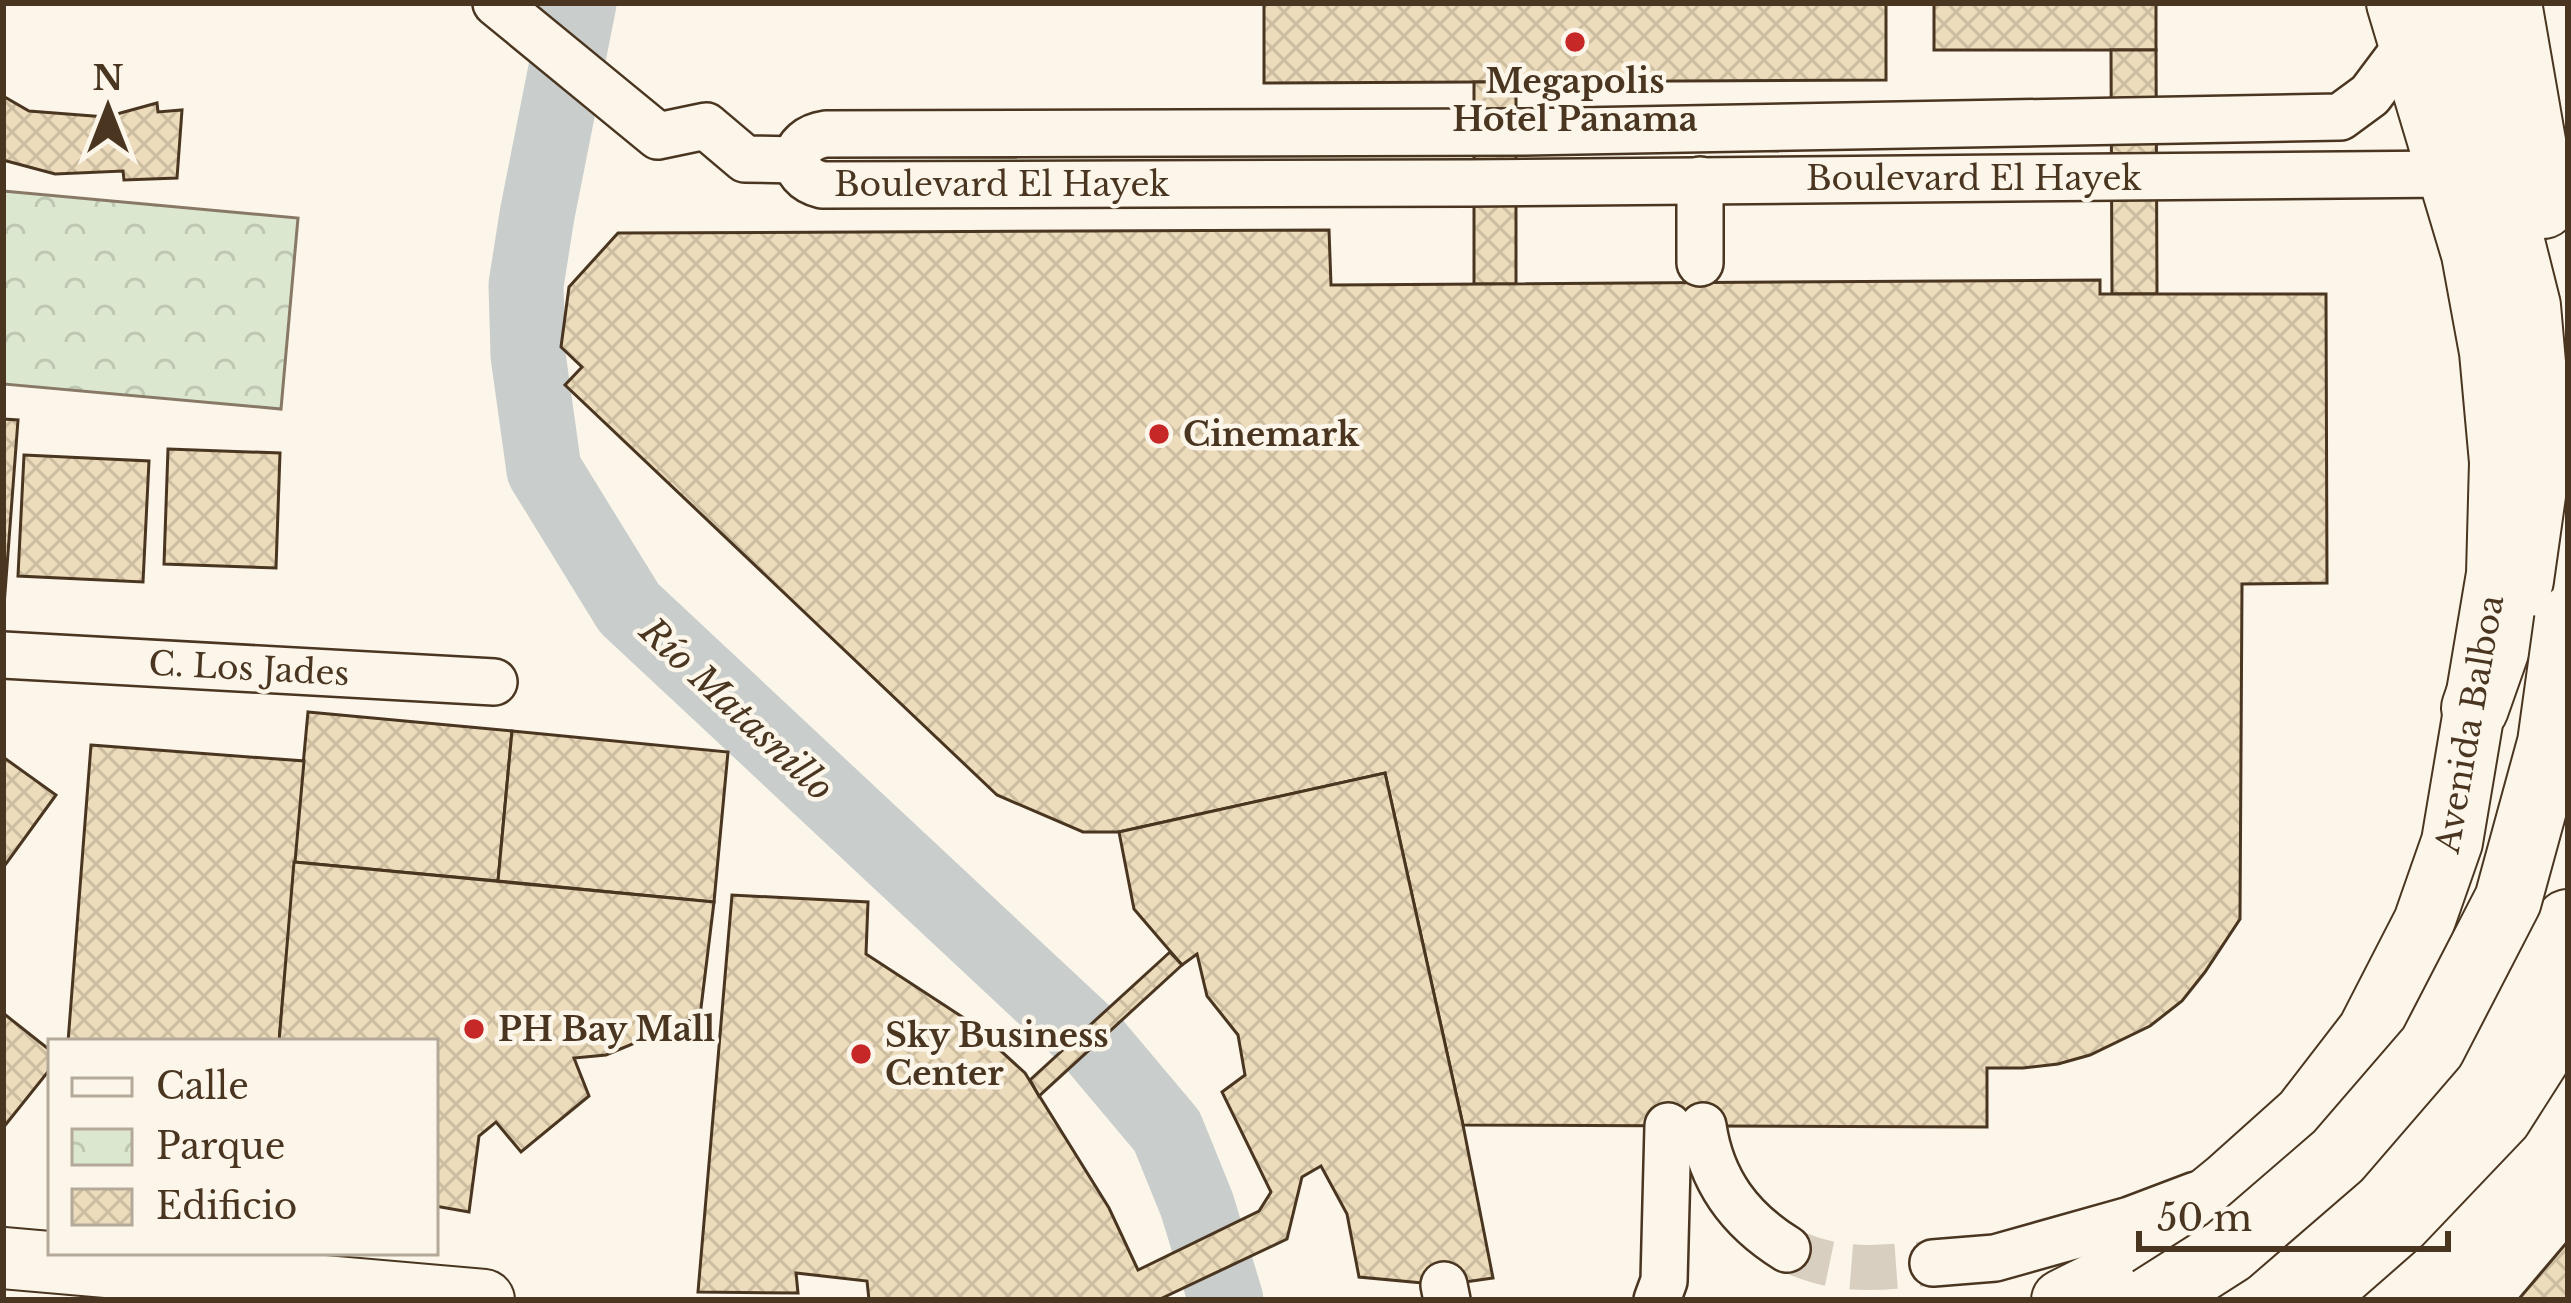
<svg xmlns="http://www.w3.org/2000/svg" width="2571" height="1303" font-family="'Libre Baskerville',serif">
<defs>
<pattern id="park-crowns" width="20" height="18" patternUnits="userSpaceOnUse" patternTransform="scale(3)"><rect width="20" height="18" fill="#dce7d0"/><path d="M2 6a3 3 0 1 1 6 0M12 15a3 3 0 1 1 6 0" fill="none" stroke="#bec7b2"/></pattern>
<pattern id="building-cross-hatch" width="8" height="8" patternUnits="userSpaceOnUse" patternTransform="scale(3)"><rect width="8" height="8" fill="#ecdcbc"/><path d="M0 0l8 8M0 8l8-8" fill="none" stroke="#ccbda1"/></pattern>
</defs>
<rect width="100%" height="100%" fill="#fbf6e9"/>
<path fill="url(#park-crowns)" stroke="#887966" stroke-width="3" d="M3 191 298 218 281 409 3 384Z"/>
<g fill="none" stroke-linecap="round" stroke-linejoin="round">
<path stroke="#c9cecd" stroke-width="75" d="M579 3 537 215 526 285 528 355 544 470 629 608 1088 1037 1167 1131 1197 1205 1226 1300"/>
</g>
<g fill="url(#building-cross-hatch)" stroke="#4a3520" stroke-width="3">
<path d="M1264 3H1886V80L1264 83Z"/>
<rect x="1934" y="3" width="222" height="47"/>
<path d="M2111 50H2156L2157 294H2112Z"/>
<rect x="1474" y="82" width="42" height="202"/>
<path d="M3 96 29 111 106 117 157 103 158 112 182 110 177 178 124 180 123 171 55 174 3 160Z"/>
<path d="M1329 230 1331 285 2100 280V294H2326L2327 583 2242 584 2240 919 2205 972 2182 1001 2150 1026 2090 1055 2058 1064 2023 1068H1987V1127L1463 1125 1385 773 1119 832H1083L997 795 565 385 582 367 561 347 569 287 618 233Z"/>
<path d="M3 419 18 420 4 606H3Z"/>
<path d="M168 449 280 453 276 568 164 564Z"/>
<path d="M24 455 149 461 143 582 18 576Z"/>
<path d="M308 712 512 731 498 881 294 862Z"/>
<path d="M512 731 728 752 714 902 498 881Z"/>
<path d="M91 745 304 761 279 1042H68Z"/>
<path d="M3 757 56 795 3 868Z"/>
<path d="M1385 773 1463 1125 1493 1278 1444 1285 1359 1277 1347 1214 1321 1166 1302 1177 1287 1239 1158 1300H869L867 1281 796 1273 798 1293 698 1292 732 895 868 902 866 954 967 1020 1025 1073 1109 1208 1138 1270 1259 1211 1271 1192 1222 1092 1245 1075 1238 1035 1207 996 1197 954 1182 965 1134 909 1119 832Z"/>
<path d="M294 862 714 902 700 1016 606 1055 574 1058 589 1096 521 1152 496 1122 479 1136 469 1212 435 1206V1042H279Z"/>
<path d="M1170 952 1182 965 1039 1096 1030 1080Z"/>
<path d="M3 1013 51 1051V1068L3 1128Z"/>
<path d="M2568 1241V1300H2518Z"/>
</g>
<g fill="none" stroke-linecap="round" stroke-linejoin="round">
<path stroke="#d8cfc1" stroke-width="45" stroke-dasharray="45 22" stroke-linecap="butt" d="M1787 1249C1839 1274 1878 1268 1933 1263"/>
<g stroke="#4a3520" stroke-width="50">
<g id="minor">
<path d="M496 3 658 136 706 126 745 159 797 160"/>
<path d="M2409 43 2370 95 2340 117 1524 132 826 134C790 139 786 176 822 185L1469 183 2450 174"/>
<path d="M1700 180V263"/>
<path d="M3 655 494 682"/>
<path d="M1703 1126C1711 1181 1740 1220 1787 1249"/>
<path d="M1933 1263 1995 1258 2130 1220 2196 1195"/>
<path d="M1444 1285 1447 1300"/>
<path d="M1657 1300 1664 1281 1668 1126"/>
</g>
</g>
<g stroke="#4a3520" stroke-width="64">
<g id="major">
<path d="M3 1258 484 1300"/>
<path d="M2062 1300 2118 1272 2227 1183 2304 1114 2368 1031 2424 922 2452 842 2497 574 2500 462 2490 352 2472 254 2397 3"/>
<path d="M2313 1300 2401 1223 2501 1118 2568 1013"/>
</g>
</g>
<g stroke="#4a3520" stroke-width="70">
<g id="highway">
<path d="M2451 3 2527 306 2535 397 2534 481 2520 580 2475 708"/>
<path d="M2508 3 2543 205"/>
<path d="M2250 1300 2372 1196 2468 1081 2522 1005 2568 923"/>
</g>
</g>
<use href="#minor" stroke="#fbf6e9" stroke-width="45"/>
<use href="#major" stroke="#fbf6e9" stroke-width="60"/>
<use href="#highway" stroke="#fbf6e9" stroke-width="66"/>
<g stroke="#4a3520" stroke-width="70" stroke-linecap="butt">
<path id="highway-bridge" d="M2151 1300 2228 1251 2338 1156 2432 1047 2508 900 2551 743 2568 620"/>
</g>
<use href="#highway-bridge" stroke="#fbf6e9" stroke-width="66"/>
</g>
<g fill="#c62828" stroke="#fbf6e9" stroke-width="4.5">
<circle cx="1575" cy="42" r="12"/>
<circle cx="1159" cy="434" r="12"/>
<circle cx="474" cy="1029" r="12"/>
<circle cx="861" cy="1054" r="12"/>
</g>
<g text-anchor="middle" stroke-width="9" stroke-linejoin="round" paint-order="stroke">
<g font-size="33" font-weight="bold" fill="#4a3520" stroke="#fbf6e9" text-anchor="start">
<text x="1575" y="93" text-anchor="middle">Megapolis<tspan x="1575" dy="38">Hotel Panama</tspan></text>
<text x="1183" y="446">Cinemark</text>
<text x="498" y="1041">PH Bay Mall</text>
<text x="885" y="1047">Sky Business<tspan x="885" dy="38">Center</tspan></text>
</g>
<g font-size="33" fill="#4a3520" stroke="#fbf6e9">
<text x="1974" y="190">Boulevard El Hayek</text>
<text x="1002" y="196">Boulevard El Hayek</text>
<text transform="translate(249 668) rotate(3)" y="12">C. Los Jades</text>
<text transform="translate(2469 724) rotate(-80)" y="12">Avenida Balboa</text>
</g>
<g font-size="36" font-style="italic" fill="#4a3520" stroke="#fbf6e9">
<text transform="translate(737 709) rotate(43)" y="13">Río Matasnillo</text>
</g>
</g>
<rect width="2571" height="1303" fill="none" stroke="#4a3520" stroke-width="12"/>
<rect x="48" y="1039" width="390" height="216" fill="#fbf6e9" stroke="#b4a999" stroke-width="3"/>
<rect x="72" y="1078" width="60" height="18" fill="#fbf6e9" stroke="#b4a999" stroke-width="3"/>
<text x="156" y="1099" font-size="36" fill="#4a3520">Calle</text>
<rect x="72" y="1129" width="60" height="36" fill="url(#park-crowns)" stroke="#b4a999" stroke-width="3"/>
<text x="156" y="1159" font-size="36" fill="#4a3520">Parque</text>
<rect x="72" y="1189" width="60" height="36" fill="url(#building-cross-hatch)" stroke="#b4a999" stroke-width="3"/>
<text x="156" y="1219" font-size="36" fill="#4a3520">Edificio</text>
<g transform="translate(108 108)" stroke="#fbf6e9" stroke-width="9" paint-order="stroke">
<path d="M0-9L21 45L0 30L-21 45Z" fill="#4a3520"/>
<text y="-18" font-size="33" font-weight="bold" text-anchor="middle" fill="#4a3520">N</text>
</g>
<path d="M2139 1231v18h309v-18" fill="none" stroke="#4a3520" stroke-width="6"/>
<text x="2157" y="1231" font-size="36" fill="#4a3520" stroke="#fbf6e9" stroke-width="9" paint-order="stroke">50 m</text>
</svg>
